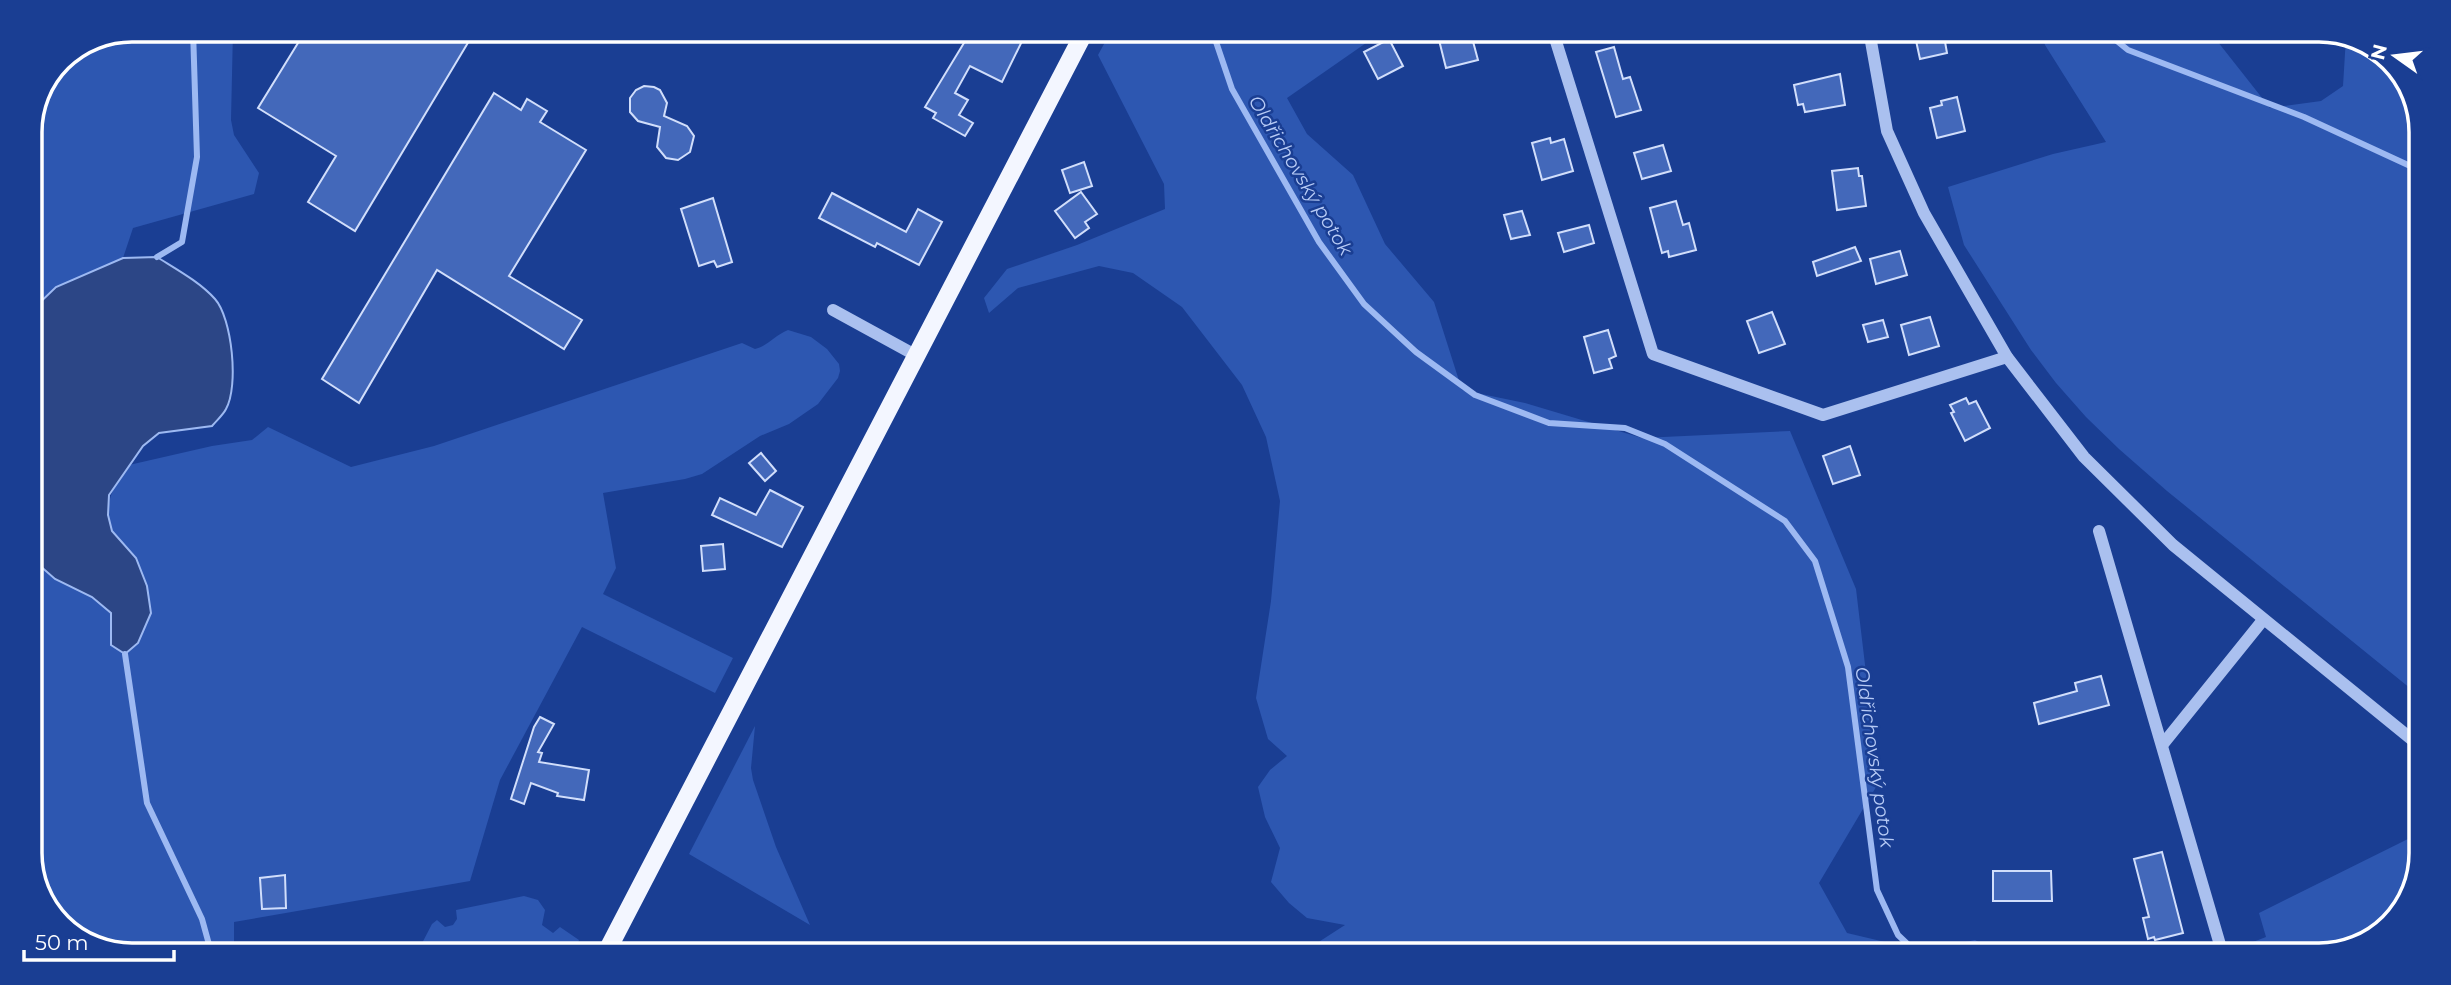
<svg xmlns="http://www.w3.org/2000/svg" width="2451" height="985" font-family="Montserrat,sans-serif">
<rect width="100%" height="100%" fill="#1a3e93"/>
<g fill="#2d57b1">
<path d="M132 30H233L231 120 234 135 259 173 254 194 133 228 123 258 56 287 30 312V126L60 59Z"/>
<path d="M1110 33 1379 34 1287 98 1307 134 1353 175 1385 244 1434 302 1462 390 1525 403 1642 438 1790 431 1856 589 1879 782 1819 883 1847 933 1923 951 1975 940 2001 954 1309 952 1314 945 1345 925 1307 918 1289 903 1271 882 1280 848 1265 817 1258 787 1270 770 1287 756 1268 739 1256 698 1271 601 1280 501 1266 437 1242 385 1182 307 1133 273 1099 266 1018 288 989 313 984 298 1007 269 1077 245 1165 209 1164 184 1098 55Z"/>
<path d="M2042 36 2214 37 2270 108 2321 101 2343 86 2346 37H2358L2400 70 2421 126 2416 693 2167 491 2119 449 2086 417 2056 383 2031 350 1964 245 1948 187 2053 154 2106 142 2045 45Z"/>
<path d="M788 330 811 337 827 349 839 364 840 371 838 378 818 404 789 424 760 436 702 474 685 479 603 493 616 568 603 594 733 658 715 693 582 627 500 780 470 881 234 922V948H93L51 915 30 860V557L55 579 92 597 111 613V645L112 532C104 501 111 490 129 465L212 446 252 440 268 427 351 467 434 446 742 343 755 349C768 346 775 335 788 330Z"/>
<path d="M755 726 751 768 753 780 776 847 810 925 689 854Z"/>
<path d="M2414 836V892L2376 938 2319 955H2243L2240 947 2266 937 2259 913Z"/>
<path d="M524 896 538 900 545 910 542 925 553 933 560 927 579 940 576 949H419L432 924 437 920 445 927 453 925 457 919 456 910Z"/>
</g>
<path fill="#2c4686" stroke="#9db9f2" stroke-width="2" d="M157 257C176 269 200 282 215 299 232 318 239 386 226 409 223 415 217 420 212 426L159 433 143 446 109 495 108 515 112 531 136 558 147 586 151 613 138 643 125 654 111 645V613L92 597 55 579 30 557V312L56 287 123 258Z"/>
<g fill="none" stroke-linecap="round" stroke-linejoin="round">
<g stroke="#9db9f2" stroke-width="6">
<path d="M1213 33 1232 89 1319 242 1364 304 1416 352 1475 395 1549 423 1625 428 1665 444 1785 521 1815 561 1848 667 1877 890 1898 935 1918 954"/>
<path d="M2112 37 2128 50 2304 117 2421 171"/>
<path d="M157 257 182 242 197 157 193 30"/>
<path d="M125 654 147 803 202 919 210 948"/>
</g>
</g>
<g fill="#4368ba" stroke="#d1defb" stroke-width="2">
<path d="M306 30 475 31 355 231 308 202 336 156 258 108Z"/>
<path d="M970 33H1026L1002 82 970 66 955 93 968 100 959 115 973 123 965 136 933 118 936 113 925 107Z"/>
<path d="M1446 34H1471L1478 60 1446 68 1438 36Z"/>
<path d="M1915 36H1944L1947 53 1920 59Z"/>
<path d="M1389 39 1403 66 1378 79 1364 52Z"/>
<path d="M1614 47 1623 79 1630 77 1641 110 1616 117 1596 52Z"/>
<path d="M1840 74 1845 105 1805 112 1803 104 1798 105 1794 85Z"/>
<path d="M644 86 654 87 660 90 667 103 664 116 687 126 694 136 690 152 678 160 666 158 657 147 660 127 638 121 630 112V98L636 90Z"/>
<path d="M494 93 521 110 527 99 547 111 540 122 586 150 509 276 582 320 564 349 437 270 359 403 322 379Z"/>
<path d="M1957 97 1965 131 1937 138 1930 108 1942 105 1941 101Z"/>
<path d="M1550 138 1551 143 1564 139 1573 171 1542 180 1532 143Z"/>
<path d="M1663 145 1671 171 1642 179 1634 153Z"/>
<path d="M1084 162 1092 186 1070 193 1062 170Z"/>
<path d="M1858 168 1859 176H1862L1866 206 1837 210 1832 171Z"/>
<path d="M1081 192 1097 214 1085 222 1089 228 1075 238 1055 211Z"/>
<path d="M832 193 906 232 918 209 942 222 919 265 877 243 875 247 819 218Z"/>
<path d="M713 198 732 262 717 267 714 261 699 266 681 209Z"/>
<path d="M1676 201 1683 225 1689 223 1696 250 1669 257 1668 251 1662 253 1650 208Z"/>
<path d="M1522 211 1530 235 1511 239 1504 215Z"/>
<path d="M1589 225 1594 243 1564 252 1558 233Z"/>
<path d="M1855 247 1861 261 1817 276 1813 262Z"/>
<path d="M1900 251 1907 275 1876 284 1870 259Z"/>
<path d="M1772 312 1785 344 1759 353 1747 321Z"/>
<path d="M1930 317 1939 346 1909 355 1901 325Z"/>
<path d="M1883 320 1888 337 1868 342 1863 325Z"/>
<path d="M1608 330 1616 356 1609 359 1612 368 1594 373 1584 337Z"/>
<path d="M1966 398 1969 404 1976 401 1990 428 1965 441 1951 413 1954 412 1950 405Z"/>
<path d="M1850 446 1860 475 1833 484 1823 456Z"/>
<path d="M761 453 776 471 765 481 749 463Z"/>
<path d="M770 490 803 507 782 547 712 515 720 498 756 515Z"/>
<path d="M723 544 725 569 703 571 701 546Z"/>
<path d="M2101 676 2109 705 2039 724 2034 703 2077 691 2075 683Z"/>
<path d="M540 717 554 724 538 752 542 753 539 762 589 770 584 800 557 796 558 793 531 783 524 804 511 799 534 727Z"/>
<path d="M2162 852 2183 933 2155 940 2154 937 2148 939 2143 918 2149 917 2134 859Z"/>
<path d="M1993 871H2051L2052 901H1993Z"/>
<path d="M285 875 286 908 262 909 260 878Z"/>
</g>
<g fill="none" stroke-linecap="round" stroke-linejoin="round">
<g stroke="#aac0ef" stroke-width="12">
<path d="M1554 35 1653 354 1823 415 2007 357"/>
<path d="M1870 36 1887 131 1924 213 2007 357 2084 457 2173 545 2415 742"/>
<path d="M833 310 917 356"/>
<path d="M2099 531 2223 955"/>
<path d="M2163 744 2263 620"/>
</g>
<path stroke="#f3f6ff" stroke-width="18" d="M608 949 1084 33"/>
</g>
<g text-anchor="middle" stroke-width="5" stroke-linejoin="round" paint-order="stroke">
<g font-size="19" font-style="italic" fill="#b7cbf6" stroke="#1a3e93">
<text transform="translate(1301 175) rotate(59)" y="7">Oldřichovský potok</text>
<text transform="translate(1875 757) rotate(82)" y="7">Oldřichovský potok</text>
</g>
</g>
<path d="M0 0H2451V985H0ZM132 42H2319A90 90 0 0 1 2409 132V853A90 90 0 0 1 2319 943H132A90 90 0 0 1 42 853V132A90 90 0 0 1 132 42Z" fill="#1a3e93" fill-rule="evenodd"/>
<path fill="none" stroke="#fff" stroke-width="3.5" d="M132 42H2319A90 90 0 0 1 2409 132V853A90 90 0 0 1 2319 943H132A90 90 0 0 1 42 853V132A90 90 0 0 1 132 42Z"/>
<g transform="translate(2395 56) rotate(284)" stroke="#1a3e93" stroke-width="5" paint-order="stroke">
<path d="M0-5L12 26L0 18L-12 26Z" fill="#ffffff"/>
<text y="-10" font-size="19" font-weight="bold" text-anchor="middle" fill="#ffffff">N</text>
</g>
<path d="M24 950v10h150v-10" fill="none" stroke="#ffffff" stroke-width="3.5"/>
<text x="35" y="950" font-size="21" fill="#ffffff" stroke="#1a3e93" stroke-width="5" paint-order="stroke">50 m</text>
</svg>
